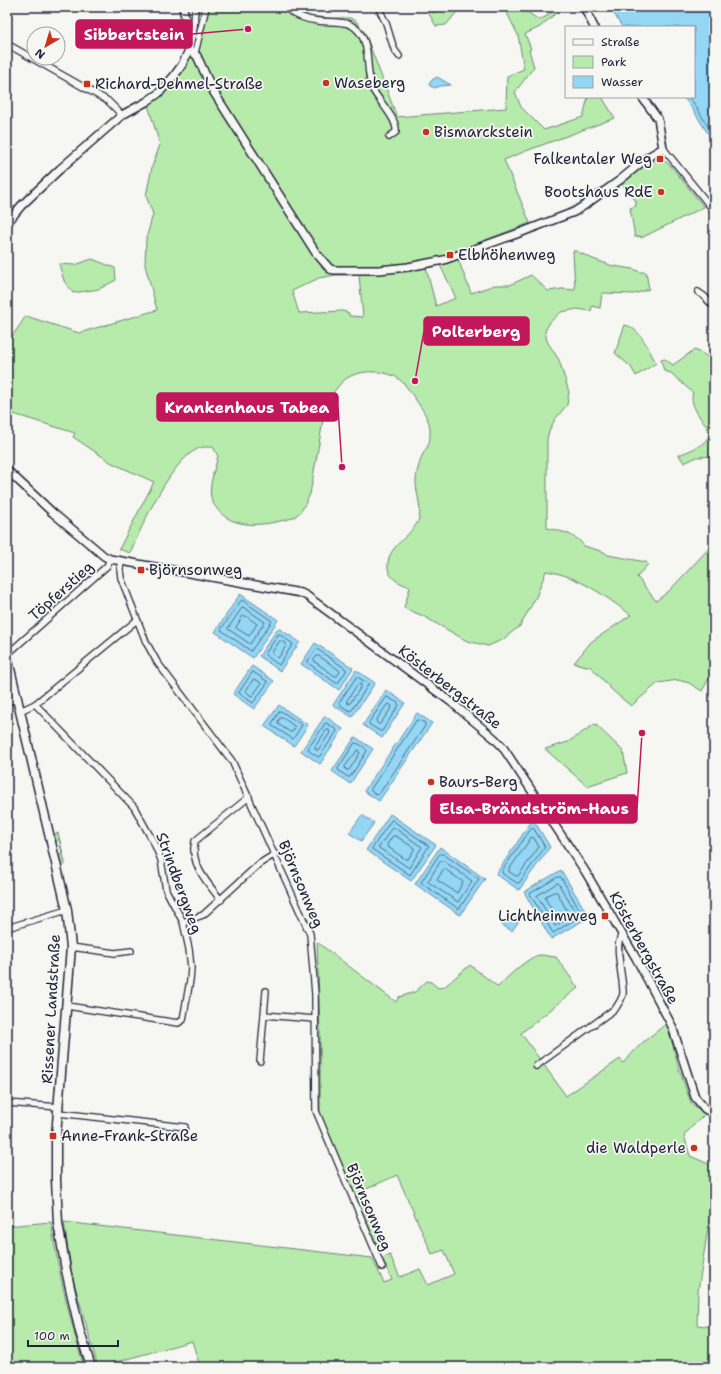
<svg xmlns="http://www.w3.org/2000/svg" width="721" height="1374" font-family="'Shantell Sans',sans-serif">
<rect width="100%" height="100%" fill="#f6f6f2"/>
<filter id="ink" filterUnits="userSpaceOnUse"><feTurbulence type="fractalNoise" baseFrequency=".025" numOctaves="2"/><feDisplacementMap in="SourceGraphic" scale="8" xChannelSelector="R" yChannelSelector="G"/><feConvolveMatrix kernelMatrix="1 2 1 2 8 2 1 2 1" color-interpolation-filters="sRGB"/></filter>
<g filter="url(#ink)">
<g fill="#b7ebac" stroke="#6c8674" fill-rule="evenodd">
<path d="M196 7H291L298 11 310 16 327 18H350L356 21 365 33 397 117 506 108 507 76 524 69 518 35 504 7H520L539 20 547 16 556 7H563L540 27 525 34 531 49 529 50 534 67 515 92 521 107 544 130 583 117 588 97H602L615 118 526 151 504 160 530 223 457 251 458 259 471 293 495 285H510L531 275 548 291 562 289 575 290 573 251H576L593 259 613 266 633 269 640 272H646L649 289 634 294 602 293 600 308 592 306 591 311 577 309 561 312 550 322 545 331 547 341 559 360 569 392 567 405 555 419 549 431 547 439V528L567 533 579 540 584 546 604 552 608 555 646 562 648 564 637 577 656 601 669 591 714 543V677L711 675 702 691 689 683 678 680 658 683 631 706 613 691 591 667 574 663 591 642 631 615C605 596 579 576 546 571L536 597 520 626 502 640 488 646 467 641 423 616 404 608 410 587C400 583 390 580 388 568 385 546 414 536 419 518 422 506 416 494 416 482 416 474 419 464 422 456 424 451 428 447 429 443 430 439 430 434 430 430 430 420 422 409 416 400 411 393 402 379 394 376 380 370 360 370 347 378 338 384 331 396 326 404L310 494C306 502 303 512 294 517 291 519 284 520 280 521 259 526 232 528 217 509 216 507 213 504 212 501 207 490 215 468 218 456L213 447C210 447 207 447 204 447 174 451 141 528 130 553L119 549 154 482 112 463 73 437 75 433 7 412V342L11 338 26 316 79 333 157 310 145 265 146 239 153 214 146 196 152 167 160 145 148 105C165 87 189 69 194 44 197 32 196 19 196 7ZM440 265 456 298 436 306 426 268ZM335 275H359L363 317 349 316V313L343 311 299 313 292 291 319 278Z"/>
<path d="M425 7H430L433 13 445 7H461L446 25 436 26Z"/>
<path d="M656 160 666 162 670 165 704 207 641 238V236L635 237 630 208 636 206V201L622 184 651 161Z"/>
<path d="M92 259 115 268 116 280 99 289 73 293 64 281 59 264 75 265Z"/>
<path d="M625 325C640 328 649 350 656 363L636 376 631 367 615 353Z"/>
<path d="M694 350C702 353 709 356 714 364V456L697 457 684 463 679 455C690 450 707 446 710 432 704 422 688 405 693 393L671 373 664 371 661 360 665 359 673 365Z"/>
<path d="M595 724 623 751 627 773 587 786 545 749 568 742Z"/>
<path d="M58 833 65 863V865L62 868 61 867 58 858 62 853 59 839 55 843 53 835Z"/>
<path d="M317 942 396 1002 399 997 415 992 427 981 431 982 438 988 444 987 470 965 498 987C506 978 529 956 540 955 545 955 551 957 556 957L578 988 521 1033 566 1096 620 1059 623 1063 642 1043 667 1023 679 1069 691 1103 705 1114 684 1135 690 1156 711 1165 714 1145V1190L698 1291 697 1325 714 1327V1367H200L192 1341 98 1367 72 1275 64 1222 372 1258 384 1283 392 1280 382 1258 390 1255 400 1277 420 1269 428 1285 454 1274 444 1250 432 1254 397 1175 362 1191 386 1247 379 1250 320 1114V1031Z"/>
<path d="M51 1222C58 1272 70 1319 84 1367H7V1226Z"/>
</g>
<g fill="#93d7f5" stroke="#668fab">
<path d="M610 7H714V142C703 128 695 110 683 97H694V27H622Z"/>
<path d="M437 77 451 85 440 86 435 88 430 86 429 84 432 80Z"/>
<path d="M240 594 278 620 253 658 215 632Z"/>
<path d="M278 628 300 642 280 671 259 656Z"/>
<path d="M315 643 353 668 339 690 301 664Z"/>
<path d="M252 666 274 681 254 709 233 694Z"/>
<path d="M356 670 375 683 352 717 333 705Z"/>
<path d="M386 690 405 703 382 738 363 725Z"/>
<path d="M279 705 308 725 294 746 264 726Z"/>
<path d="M417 713 432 723 379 801 364 791Z"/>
<path d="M325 716 343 729 320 764 301 751Z"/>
<path d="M355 737 373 749 350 784 332 771Z"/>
<path d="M390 814 436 845 411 881 366 850Z"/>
<path d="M362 815 374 823 361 841 349 833Z"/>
<path d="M533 819 550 847 519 890 496 874Z"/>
<path d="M440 847 485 879 460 915 415 884Z"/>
<path d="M561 870 589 917 551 939 524 892Z"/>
<path d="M509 914 519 921 512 931 502 925Z"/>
</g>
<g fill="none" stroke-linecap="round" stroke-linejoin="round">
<g stroke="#4f6a85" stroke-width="1">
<path d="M688 97 693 102 714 136"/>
<path d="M242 600 272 621 251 651 221 630Z"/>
<path d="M243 607 265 622 250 644 228 629Z"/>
<path d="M243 616H246L257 624 249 636 236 628Z"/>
<path d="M279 634 293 644 279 665 265 655Z"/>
<path d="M280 641 286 643V646L279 657 277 658 272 653Z"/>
<path d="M317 649 346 669V671L338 683H336L308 663V661Z"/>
<path d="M317 656H319L339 670 340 672 337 676H335L315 662 314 660Z"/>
<path d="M253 672 268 682 253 703 239 693Z"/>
<path d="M357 677 368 683V685L352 710 350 711 340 705 339 703Z"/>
<path d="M254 679 260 682 261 684 253 695 251 696 246 691Z"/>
<path d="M358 684H361V687L350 703 348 704 347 701Z"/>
<path d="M387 697 398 703 399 705 382 731H380L370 725 369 723Z"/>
<path d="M388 704 391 705 392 707 380 724H378L376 721Z"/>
<path d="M281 711 302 725 293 739 271 725 279 712Z"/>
<path d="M280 718H283L294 726 295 728 292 732H290L278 724V722Z"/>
<path d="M417 720H419L425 723V726L379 794 376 795 371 791V789Z"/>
<path d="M326 723 336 729 337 731 320 756 318 757 309 751 308 749Z"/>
<path d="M327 730H329L330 733 318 750H316L315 747Z"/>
<path d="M355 743C359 743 366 748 367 751L350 777H348L339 771 338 769Z"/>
<path d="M358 750 360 753 349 770H346L345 767Z"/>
<path d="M392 820 429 846 410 875 372 849Z"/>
<path d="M393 827 422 847 409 868 379 848Z"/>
<path d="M532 828 534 829 545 847 519 883H517L503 874 502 871Z"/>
<path d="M393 836H396L414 848V850L408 859H405L388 847 387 845Z"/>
<path d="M532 837 534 838 539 847 518 876H516L509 872V870Z"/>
<path d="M440 854H443L479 879 459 909 421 883Z"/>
<path d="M441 861H444L472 881 458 902 428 882Z"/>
<path d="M445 869 463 882 457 893 437 880 443 870Z"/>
<path d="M558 877H561L582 915 553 933 530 894Z"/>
<path d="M558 883 576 913 555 926 537 896Z"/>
<path d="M554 892H557L567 911V913L558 918 556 917 545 898 546 896Z"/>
</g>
<g stroke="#22223b" stroke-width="8">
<g id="minor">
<path d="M284 7C294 15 305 20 318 21 335 23 352 18 362 36 371 52 365 73 373 90 379 101 398 120 396 132L389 137"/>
<path d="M378 7 386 23 394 49 399 56"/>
<path d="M7 44 108 101 122 115"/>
<path d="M190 46 194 27 195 7"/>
<path d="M195 53 206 7"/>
<path d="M663 148 714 211"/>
<path d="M698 292 704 296 714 307"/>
<path d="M121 562 120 569 121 578 146 642 157 662 232 761 310 934 315 994 316 1111 382 1267"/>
<path d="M7 653 11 651 107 566 110 559"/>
<path d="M7 702 17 699"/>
<path d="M35 704 134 807 154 843 161 860 166 890 183 922 189 949 191 968 190 980 183 1020 178 1023 67 1006"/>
<path d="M20 711 35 704 137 620"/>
<path d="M221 900C208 884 189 863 195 841L249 797"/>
<path d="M183 922 203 915 259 864 275 854"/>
<path d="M7 928 67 910"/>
<path d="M71 947 115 953 131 951"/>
<path d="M266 991 264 1015 315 1019"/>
<path d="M260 1061 264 1015"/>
<path d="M536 1066 616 1008C618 1004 622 999 623 994 624 980 613 944 622 935"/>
<path d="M7 1103 59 1107"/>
<path d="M58 1113 185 1127"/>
</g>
</g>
<g stroke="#22223b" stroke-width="10">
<g id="tertiary">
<path d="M584 7 594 27"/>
<path d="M189 50 197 56 213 91 316 253 330 269 334 270H379L408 267 444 260 522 232 574 212 585 205 620 180 648 157 663 148 658 119 642 97"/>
<path d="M7 223 21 206 60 169 122 115 146 102 159 93 174 76 182 65 189 50 188 33 183 7"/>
<path d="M7 470 53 513 104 556 110 559 301 593 307 596 451 702 494 738 502 746 585 871 636 958 672 1026 695 1097 705 1109 714 1114"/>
</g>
</g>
<g stroke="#22223b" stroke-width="11">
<path id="secondary" d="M7 656 67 910 71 947 56 1136V1180L58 1223 66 1270 80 1332 91 1367"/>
</g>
<use href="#minor" stroke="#f6f6f2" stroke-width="5.5"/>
<use href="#tertiary" stroke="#f6f6f2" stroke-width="7"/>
<use href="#secondary" stroke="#f6f6f2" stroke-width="8"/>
</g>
</g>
<g fill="#c8321e" stroke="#f6f6f2" stroke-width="1.5">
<circle cx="326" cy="83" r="4"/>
<rect x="83" y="80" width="8" height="8" rx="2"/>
<circle cx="426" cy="132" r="4"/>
<rect x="656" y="155" width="8" height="8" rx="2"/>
<circle cx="661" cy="192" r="4"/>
<rect x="446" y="251" width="8" height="8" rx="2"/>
<rect x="137" y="566" width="8" height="8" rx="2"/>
<circle cx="431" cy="782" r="4"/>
<rect x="601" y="912" width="8" height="8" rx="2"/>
<rect x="49" y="1132" width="8" height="8" rx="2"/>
<circle cx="694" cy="1148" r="4"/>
</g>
<g text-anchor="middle" stroke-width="3.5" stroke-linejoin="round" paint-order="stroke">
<g font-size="15" fill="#22223b" stroke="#f6f6f2" text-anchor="start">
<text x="334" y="88">Waseberg</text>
<text x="95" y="89">Richard-Dehmel-Straße</text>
<text x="434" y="137">Bismarckstein</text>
<text x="652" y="164" text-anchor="end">Falkentaler Weg</text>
<text x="653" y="197" text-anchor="end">Bootshaus RdE</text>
<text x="458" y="260">Elbhöhenweg</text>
<text x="149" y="575">Björnsonweg</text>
<text x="439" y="787">Baurs-Berg</text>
<text x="597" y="921" text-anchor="end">Lichtheimweg</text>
<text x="61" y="1141">Anne-Frank-Straße</text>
<text x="686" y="1153" text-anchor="end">die Waldperle</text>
</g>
<g font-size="15" fill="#22223b" stroke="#f6f6f2">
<text transform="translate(61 591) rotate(-42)" y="5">Töpferstieg</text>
<text transform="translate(450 687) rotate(38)" y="5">Kösterbergstraße</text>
<text transform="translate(179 883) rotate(70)" y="5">Strindbergweg</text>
<text transform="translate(301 884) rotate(67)" y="5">Björnsonweg</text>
<text transform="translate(644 948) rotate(61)" y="5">Kösterbergstraße</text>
<text transform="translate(51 1009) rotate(-87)" y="5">Rissener Landstraße</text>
<text transform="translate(369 1207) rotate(67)" y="5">Björnsonweg</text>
</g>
</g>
<path fill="none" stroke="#c2185b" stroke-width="1.5" d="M248 29L192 34M415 381L424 331M342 467L338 407M642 733L637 809"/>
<g fill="#c2185b" stroke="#f6f6f2" stroke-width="1.5">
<circle cx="248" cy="29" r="4"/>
<circle cx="415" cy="381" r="4"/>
<circle cx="342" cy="467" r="4"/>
<circle cx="642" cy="733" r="4"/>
</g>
<g fill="#c2185b" stroke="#c2185b" stroke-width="1.5">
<rect x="76" y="20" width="116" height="28" rx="4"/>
<rect x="424" y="317" width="105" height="28" rx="4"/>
<rect x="157" y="393" width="181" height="28" rx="4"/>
<rect x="431" y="795" width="206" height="28" rx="4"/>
</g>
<g font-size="16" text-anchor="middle" font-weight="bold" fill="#fff">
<text x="134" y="40">Sibbertstein</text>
<text x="476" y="337">Polterberg</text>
<text x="247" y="413">Krankenhaus Tabea</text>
<text x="534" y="814">Elsa-Brändström-Haus</text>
</g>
<rect width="721" height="1374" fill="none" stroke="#f6f6f2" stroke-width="24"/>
<rect x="12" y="12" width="697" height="1350" fill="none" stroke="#22223b" stroke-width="1.5" filter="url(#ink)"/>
<rect x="565" y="26" width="130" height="72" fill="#f6f6f2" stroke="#a1a1a9"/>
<rect x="573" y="39" width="20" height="6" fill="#f6f6f2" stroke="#a1a1a9"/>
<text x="601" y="46" font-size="12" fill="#22223b">Straße</text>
<rect x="573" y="56" width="20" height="12" fill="#b7ebac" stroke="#a1a1a9"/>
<text x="601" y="66" font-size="12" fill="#22223b">Park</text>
<rect x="573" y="76" width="20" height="12" fill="#93d7f5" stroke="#a1a1a9"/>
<text x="601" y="86" font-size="12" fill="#22223b">Wasser</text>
<g transform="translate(46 46) rotate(218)"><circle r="19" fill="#f6f6f2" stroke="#a1a1a9"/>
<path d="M0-3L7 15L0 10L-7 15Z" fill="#c8321e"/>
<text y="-6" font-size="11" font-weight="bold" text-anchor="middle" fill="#22223b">N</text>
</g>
<path d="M28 1340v6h90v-6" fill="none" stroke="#22223b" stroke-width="2"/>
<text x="34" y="1340" font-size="12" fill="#22223b" stroke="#f6f6f2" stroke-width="3" paint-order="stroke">100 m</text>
</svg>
